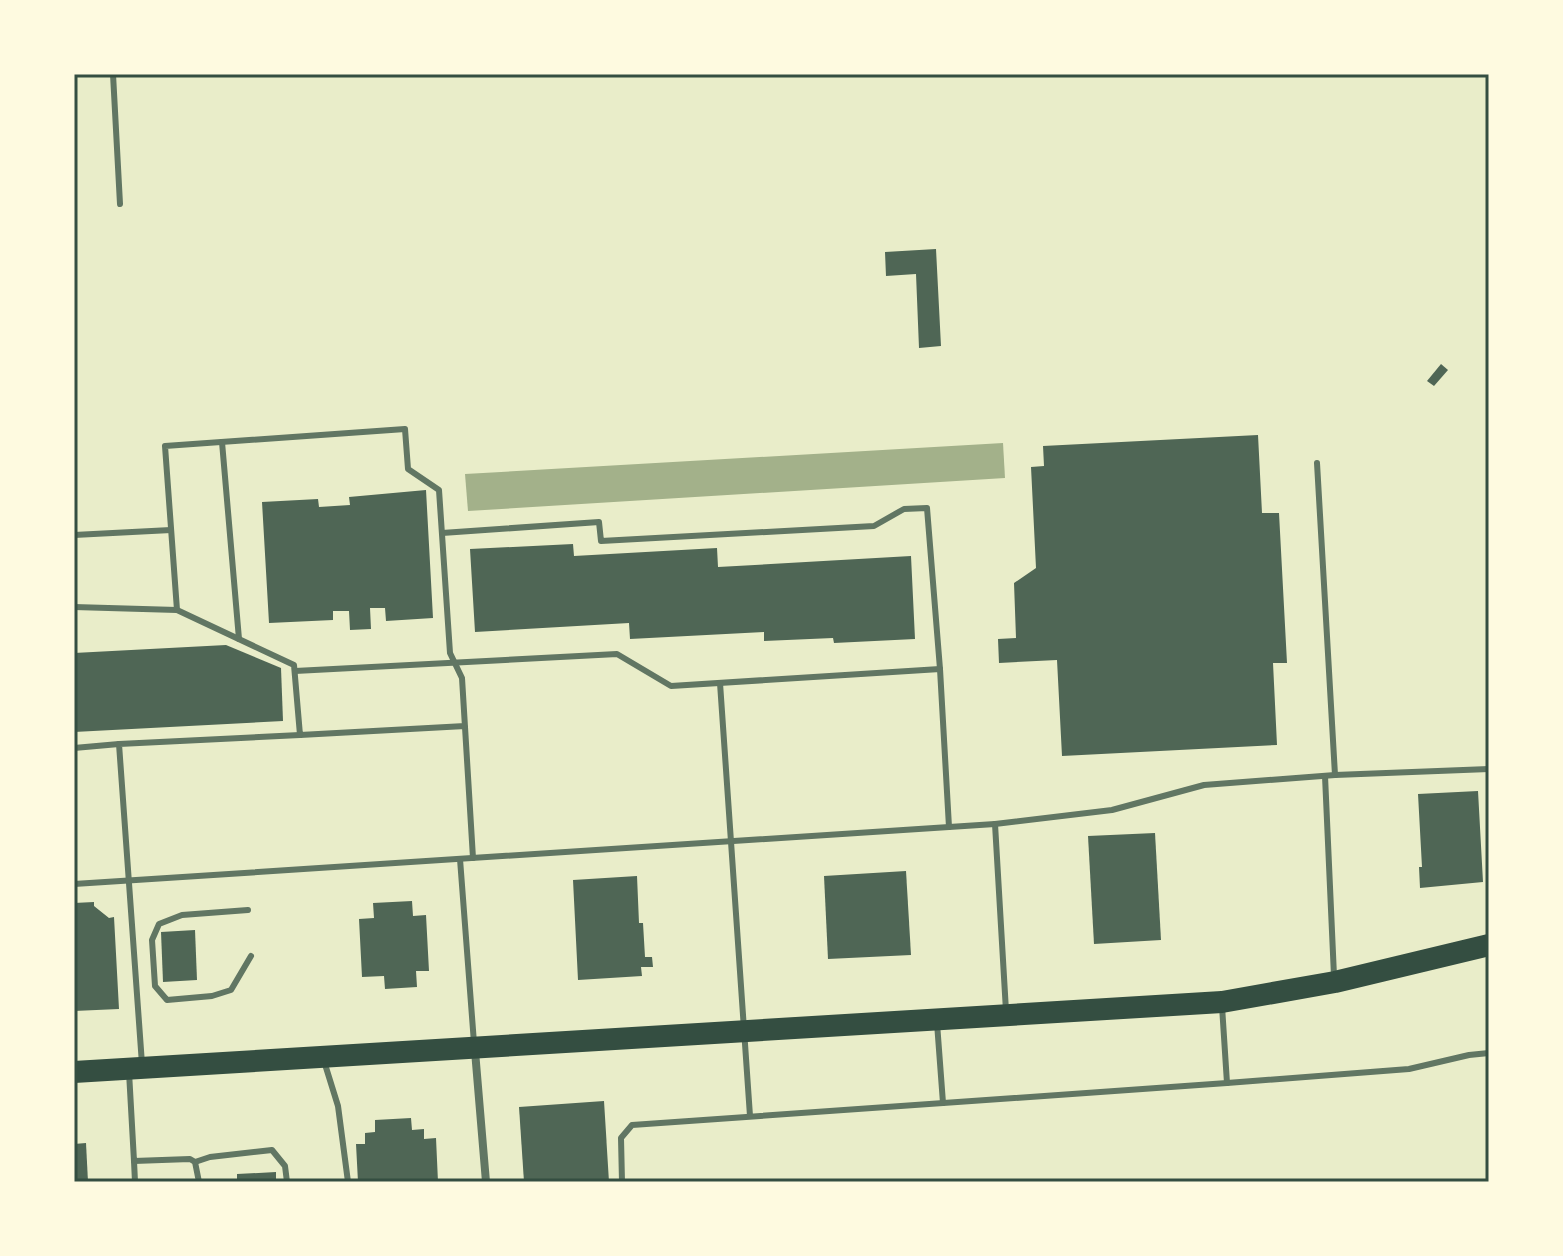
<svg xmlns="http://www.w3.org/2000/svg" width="1563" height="1256" font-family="'PT Sans Narrow',sans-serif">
<rect width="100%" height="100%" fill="#e9edc9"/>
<path fill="#a3b18a" d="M1003 443 1005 478 468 511 465 474Z"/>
<g fill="#4f6655">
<path d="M936 249 941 346 919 348 916 274 886 276 885 252Z"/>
<path d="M1441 364 1448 370 1434 386 1427 381Z"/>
<path d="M1258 435 1262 513H1279L1287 663H1273L1277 745 1062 756 1057 660 999 663 998 639 1016 638 1014 583 1036 568 1031 467 1044 466 1043 446Z"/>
<path d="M426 490 433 618 386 621 385 608H370L371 629 350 630 349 611H333V620L269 623 262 502 318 499 319 507 350 505 349 497Z"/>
<path d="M573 544 574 556 717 548 718 567 911 556 915 639 834 643 833 638 764 641V632L630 639 629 623 475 632 470 549Z"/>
<path d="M226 645 281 668 283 721 74 732V653Z"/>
<path d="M1478 791 1483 882 1420 888 1419 867H1422L1418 794Z"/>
<path d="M1155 833 1161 940 1094 944 1088 836Z"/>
<path d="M906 871 911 955 828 959 824 876Z"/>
<path d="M637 876 639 923H643L645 957H652L653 967H641L642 976 578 980 573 880Z"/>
<path d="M412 901 413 916 426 915 429 971H416L417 987 385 989 384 976 362 977 359 919 374 918 373 903Z"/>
<path d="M94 902V906L109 918 114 917 119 1009 74 1011V903Z"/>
<path d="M195 930 197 980 163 982 161 932Z"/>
<path d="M604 1101 609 1182H524L519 1107Z"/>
<path d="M411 1118 412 1130 424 1129V1139L436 1138 438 1182H358L356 1144H365V1133L375 1132V1120Z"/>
<path d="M86 1143 88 1182H74V1144Z"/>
<path d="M276 1172V1182H237V1174Z"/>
</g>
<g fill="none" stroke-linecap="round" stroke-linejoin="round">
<g stroke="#617663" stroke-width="6">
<path d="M113 74 120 204"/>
<path d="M222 442 239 639"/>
<path d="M442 533 599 522 601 541 874 526 904 509 927 508 940 669"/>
<path d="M74 535 171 530"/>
<path d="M74 607 177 610"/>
<path d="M295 671 617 654 671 686 940 669 949 827"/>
<path d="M720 683 750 1116"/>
<path d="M465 726 300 735 294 665 177 610 165 446 405 429 408 469 439 490 450 653 462 678 473 858"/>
<path d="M74 748 119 744"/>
<path d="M1335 775 1489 769"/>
<path d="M1325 776 1334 976"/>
<path d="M460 859 474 1043"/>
<path d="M74 884 995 824"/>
<path d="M248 910 182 915 159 924 152 940 155 986 167 1000 212 996 231 990 251 956"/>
<path d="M1006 1011 995 824 1112 810 1204 785 1335 775 1317 463"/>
<path d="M937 1023 943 1103"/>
<path d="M324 1061 338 1106 348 1182"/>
<path d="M142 1064 119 744 300 735"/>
<path d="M129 1072 134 1161 190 1159 195 1162 199 1182"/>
<path d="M1227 1083 1409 1069 1469 1055 1489 1053"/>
<path d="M134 1161 135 1182"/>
<path d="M195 1162 210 1157 272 1150 285 1166 287 1182"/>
<path d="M622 1182 621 1138 632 1125 1227 1083 1222 1006"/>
</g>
<path stroke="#617663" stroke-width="8" d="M475 1051 486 1182"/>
<path stroke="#344e41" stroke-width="22" d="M74 1072 1222 1002 1335 982 1489 945"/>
</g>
<rect width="1563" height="1256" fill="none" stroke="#fefae0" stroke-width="152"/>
<rect x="76" y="76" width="1411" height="1104" fill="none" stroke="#344e41" stroke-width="3"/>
</svg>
